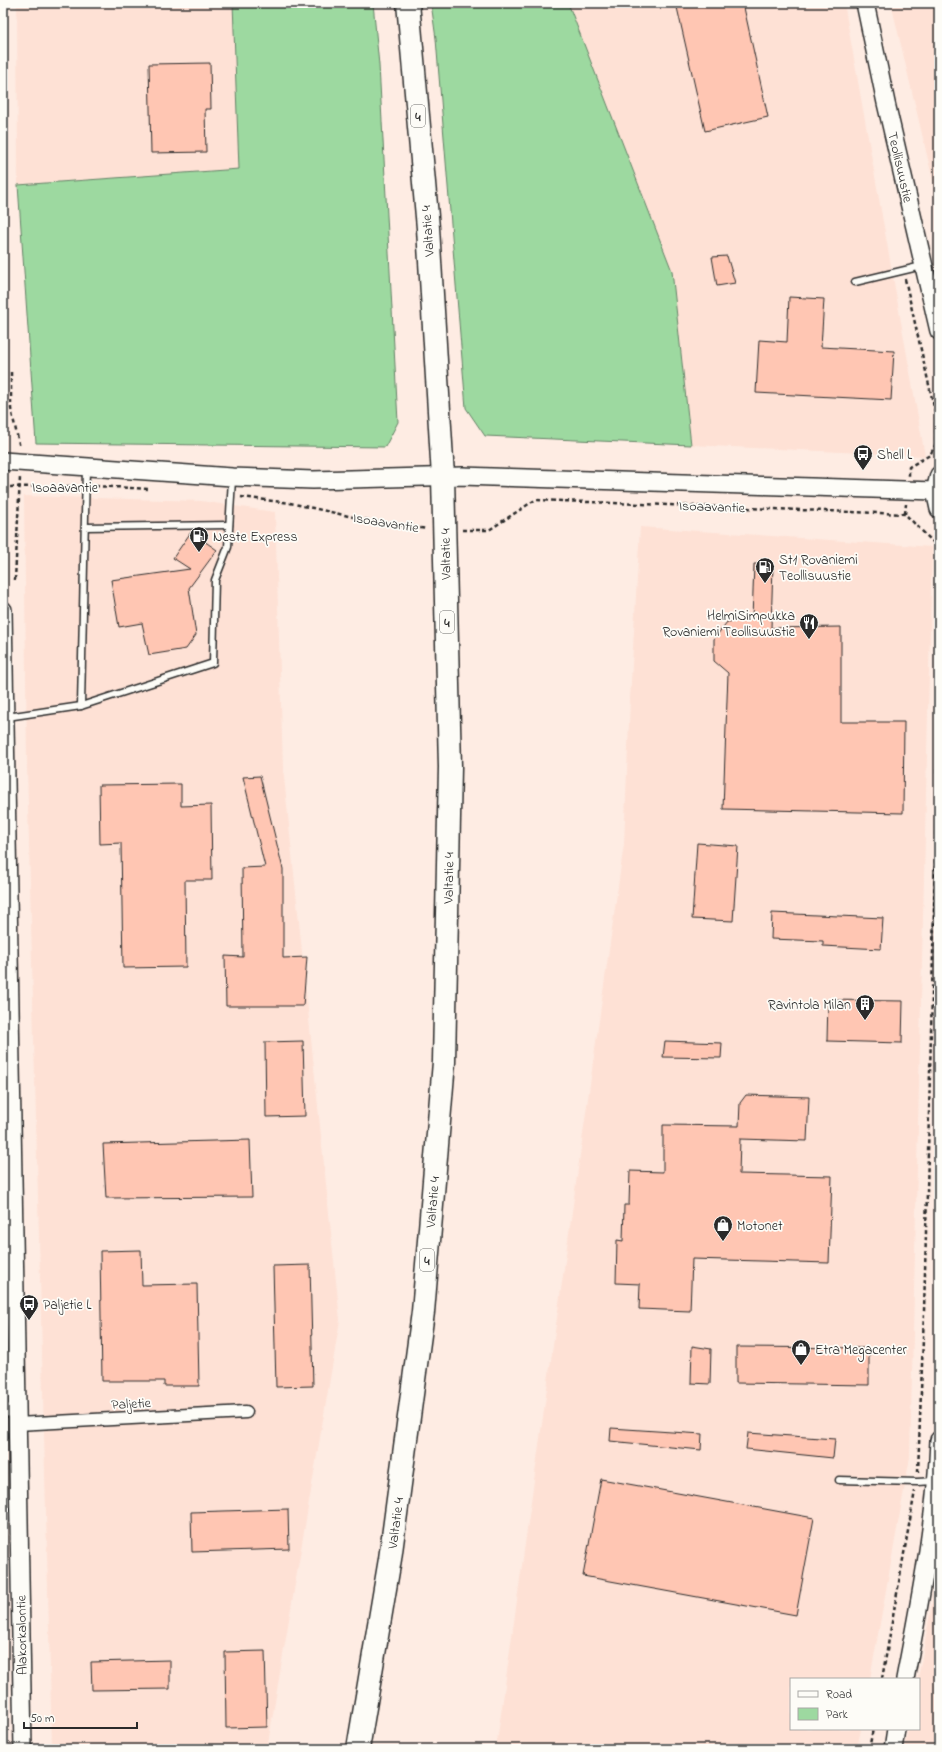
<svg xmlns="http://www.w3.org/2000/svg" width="942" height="1752" font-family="'Indie Flower',sans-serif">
<rect width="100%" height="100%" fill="#feece3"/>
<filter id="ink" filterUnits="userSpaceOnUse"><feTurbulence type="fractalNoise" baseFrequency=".025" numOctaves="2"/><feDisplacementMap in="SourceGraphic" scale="8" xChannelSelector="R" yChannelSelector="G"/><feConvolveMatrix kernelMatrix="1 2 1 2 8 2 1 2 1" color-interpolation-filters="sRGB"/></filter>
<g filter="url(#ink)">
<g fill="#fee1d5">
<path d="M17 3H233L240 169 18 185Z"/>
<path d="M568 3H844L925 456 691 445 672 271Z"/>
<path d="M891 3H939V206Z"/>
<path d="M24 496 201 501 275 512 283 767 340 1320 267 1749H52L27 765Z"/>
<path d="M640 527 932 547 910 1457 870 1679H791V1729H861L857 1749H496L624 844 630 699Z"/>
<path d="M939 1547V1749H904L908 1729H919L918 1679 936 1582Z"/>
</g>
<g fill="#9dd9a0" stroke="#648266">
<path d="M233 3H373L379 65 398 422 385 447 36 443 18 185 239 169Z"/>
<path d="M431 3H568L672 271 691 445 485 436 466 408 436 39Z"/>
</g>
<g fill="#ffc6b3" stroke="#2b2b2b">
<path d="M676 3H743L768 117 705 131Z"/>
<path d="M210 63 211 109H205L206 152 151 153 149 64Z"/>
<path d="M727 256 735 283 717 286 712 257Z"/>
<path d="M789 297 824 299 821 347 894 351 891 400 756 393 759 340 787 342Z"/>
<path d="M191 532 217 550 189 588 196 635 186 649 149 655 142 623 119 627 111 580 190 569 173 558Z"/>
<path d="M754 564 773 565 771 628 841 627V722H904L903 813 723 809 728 673 714 661V639L727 622 752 619Z"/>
<path d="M260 776 283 869V958L307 957 303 1006H226L225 956 243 957 242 868 265 867 243 777Z"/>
<path d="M181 784V806L211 805 212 880H185L186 967 123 968 121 843 100 844 99 785Z"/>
<path d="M697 843 738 846 733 921 692 919Z"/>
<path d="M772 913 883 918 881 949 823 946V941L771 939Z"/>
<path d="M828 1000 903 1001 902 1043 827 1041Z"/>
<path d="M303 1041 305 1116 266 1117 265 1042Z"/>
<path d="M665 1041 722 1043 721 1058 663 1057Z"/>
<path d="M746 1095 809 1097 807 1141 740 1139 739 1174 832 1176 829 1263 692 1259 690 1311 639 1309 640 1284 616 1283 617 1240 623 1241 624 1205H629L630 1171 663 1172V1125L739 1126 740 1103Z"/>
<path d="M250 1140 252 1197 106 1198 103 1144Z"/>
<path d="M141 1250 142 1285 197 1284 199 1386H164V1381H102L100 1251Z"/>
<path d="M310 1265 313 1386 276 1387 273 1266Z"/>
<path d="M692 1346 711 1349 710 1384 691 1383Z"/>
<path d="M736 1347 869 1348V1385L736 1383Z"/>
<path d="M611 1428 702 1434 701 1450 610 1441Z"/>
<path d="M748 1433 835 1439 833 1458 746 1449Z"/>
<path d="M601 1479 814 1518 796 1615 583 1576Z"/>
<path d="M288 1509 289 1549 192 1552 191 1512Z"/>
<path d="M265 1651 267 1727 226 1728 225 1652Z"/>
<path d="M170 1660V1689L92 1690 91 1662Z"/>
</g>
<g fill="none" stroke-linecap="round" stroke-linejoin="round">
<g stroke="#2b2b2b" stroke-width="9">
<g id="lane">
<path d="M855 282 922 266"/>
<path d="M85 527 229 525"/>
<path d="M81 706 86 468"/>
<path d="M7 717 81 706 213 663 215 580 228 547 232 479"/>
<path d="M839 1480 917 1482 935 1481"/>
</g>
</g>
<g stroke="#2b2b2b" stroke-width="15">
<g id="street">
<path d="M3 1410 16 1411"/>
<path d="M17 1424 246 1412"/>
</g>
</g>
<g stroke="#2b2b2b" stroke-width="20">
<g id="secondary">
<path d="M865 3 886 103 939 331"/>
<path d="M3 461 232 477 313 480 462 476 935 491"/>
<path d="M939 475 935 491 939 509"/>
<path d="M3 610 23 1749"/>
<path d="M905 1679C920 1600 936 1521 939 1440"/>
<path d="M893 1749 896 1729"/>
</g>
</g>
<g stroke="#2b2b2b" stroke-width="25">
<path id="highway" d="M358 1749 390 1559 423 1312 444 1062 450 767 443 477 428 228 408 3"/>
</g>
<g stroke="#2b2b2b" stroke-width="2.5" stroke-dasharray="4 3" stroke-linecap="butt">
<path d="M905 279 936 416V444L930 455 909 467V476"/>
<path d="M11 372V409L20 448"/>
<path d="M95 486 150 489"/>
<path d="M3 487 76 486"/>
<path d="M241 497 290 503 362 519 427 529"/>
<path d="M905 514 906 504"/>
<path d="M462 530H489L535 500 905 514 939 548"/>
<path d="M15 580 20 477"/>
<path d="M918 1472 924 1312 939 713"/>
<path d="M882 1679 915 1491"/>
<path d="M869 1749 873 1729"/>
</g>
<use href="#lane" stroke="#fdfcf7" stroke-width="6"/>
<use href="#street" stroke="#fdfcf7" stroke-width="12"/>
<use href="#secondary" stroke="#fdfcf7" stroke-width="17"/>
<use href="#highway" stroke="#fdfcf7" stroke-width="22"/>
</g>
</g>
<defs>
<g id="bus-pin" transform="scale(1)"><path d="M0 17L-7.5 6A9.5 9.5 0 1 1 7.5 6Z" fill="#2b2b2b" stroke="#fdfcf7"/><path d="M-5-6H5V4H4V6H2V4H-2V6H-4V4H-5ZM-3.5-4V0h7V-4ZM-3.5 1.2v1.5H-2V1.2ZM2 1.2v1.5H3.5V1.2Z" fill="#fff"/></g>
<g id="fuel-pin" transform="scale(1)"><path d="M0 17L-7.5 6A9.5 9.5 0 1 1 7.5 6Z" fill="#2b2b2b" stroke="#fdfcf7"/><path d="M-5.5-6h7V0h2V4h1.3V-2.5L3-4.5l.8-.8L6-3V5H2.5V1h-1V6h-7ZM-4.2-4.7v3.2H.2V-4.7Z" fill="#fff"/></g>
<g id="restaurant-pin" transform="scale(1)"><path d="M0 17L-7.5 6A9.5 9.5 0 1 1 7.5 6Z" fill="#2b2b2b" stroke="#fdfcf7"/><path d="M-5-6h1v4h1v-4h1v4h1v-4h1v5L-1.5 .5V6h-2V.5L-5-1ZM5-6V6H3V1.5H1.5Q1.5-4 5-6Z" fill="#fff"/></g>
<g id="building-pin" transform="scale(1)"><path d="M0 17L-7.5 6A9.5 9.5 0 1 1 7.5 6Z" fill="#2b2b2b" stroke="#fdfcf7"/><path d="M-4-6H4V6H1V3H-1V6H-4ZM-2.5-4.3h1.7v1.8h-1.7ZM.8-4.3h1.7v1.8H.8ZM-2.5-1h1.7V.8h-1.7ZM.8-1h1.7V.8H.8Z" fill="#fff"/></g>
<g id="shop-pin" transform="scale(1)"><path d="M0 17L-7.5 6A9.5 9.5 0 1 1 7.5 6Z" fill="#2b2b2b" stroke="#fdfcf7"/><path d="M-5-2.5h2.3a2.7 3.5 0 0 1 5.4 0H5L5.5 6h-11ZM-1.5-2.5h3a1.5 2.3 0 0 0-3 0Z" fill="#fff"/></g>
</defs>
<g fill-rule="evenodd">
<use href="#bus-pin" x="863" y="454"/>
<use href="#fuel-pin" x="199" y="536"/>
<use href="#fuel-pin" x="765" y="567"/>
<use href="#restaurant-pin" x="809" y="623"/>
<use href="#building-pin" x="865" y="1004"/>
<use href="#shop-pin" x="723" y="1225"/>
<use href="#bus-pin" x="29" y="1304"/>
<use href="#shop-pin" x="801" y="1349"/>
</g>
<g text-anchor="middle" stroke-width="3.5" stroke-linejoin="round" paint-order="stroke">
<g fill="#fdfcf7" stroke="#6a6a68" stroke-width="1">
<rect x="411" y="105" width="14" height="22" rx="3"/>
<rect x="440" y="611" width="14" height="22" rx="3"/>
<rect x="420" y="1249" width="14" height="22" rx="3"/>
</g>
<g font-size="13" font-weight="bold" fill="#2b2b2b">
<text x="418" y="121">4</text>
<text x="447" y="627">4</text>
<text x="427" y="1265">4</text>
</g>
<g font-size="14" fill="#2b2b2b" stroke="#fdfcf7">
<text transform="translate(901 167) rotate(77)" y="5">Teollisuustie</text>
<text transform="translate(427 231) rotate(-94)" y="5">Valtatie 4</text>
<text x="65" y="492">Isoaavantie</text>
<text transform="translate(712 506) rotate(2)" y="5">Isoaavantie</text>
<text transform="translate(386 522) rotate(9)" y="5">Isoaavantie</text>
<text transform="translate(445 554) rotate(-91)" y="5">Valtatie 4</text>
<text transform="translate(448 878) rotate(-89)" y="5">Valtatie 4</text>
<text transform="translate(432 1202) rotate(-85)" y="5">Valtatie 4</text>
<text transform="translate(131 1403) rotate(-3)" y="5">Paljetie</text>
<text transform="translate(395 1523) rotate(-83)" y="5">Valtatie 4</text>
<text transform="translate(21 1635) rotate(-91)" y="5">Alakorkalontie</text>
</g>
<g font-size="14" fill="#2b2b2b" stroke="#fdfcf7" text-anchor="start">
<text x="877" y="459">Shell L</text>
<text x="213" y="541">Neste Express</text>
<text x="779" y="564">St1 Rovaniemi<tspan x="779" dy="16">Teollisuustie</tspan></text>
<text x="795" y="620" text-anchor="end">HelmiSimpukka<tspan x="795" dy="16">Rovaniemi Teollisuustie</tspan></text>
<text x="851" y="1009" text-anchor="end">Ravintola Milan</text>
<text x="737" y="1230">Motonet</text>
<text x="43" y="1309">Paljetie L</text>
<text x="815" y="1354">Etra Megacenter</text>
</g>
</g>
<rect width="942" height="1752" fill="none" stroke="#fdfcf7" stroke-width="16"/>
<rect x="8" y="8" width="926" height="1736" fill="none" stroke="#2b2b2b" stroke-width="1.5" filter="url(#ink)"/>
<rect x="790" y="1678" width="130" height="52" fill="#fdfcf7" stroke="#a9a8a5"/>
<rect x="798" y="1691" width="20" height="6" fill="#fdfcf7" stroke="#a9a8a5"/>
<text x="826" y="1698" font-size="12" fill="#2b2b2b">Road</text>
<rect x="798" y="1708" width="20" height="12" fill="#9dd9a0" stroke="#a9a8a5"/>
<text x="826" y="1718" font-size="12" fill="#2b2b2b">Park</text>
<path d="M24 1722v6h113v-6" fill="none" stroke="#2b2b2b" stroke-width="2"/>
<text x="30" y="1722" font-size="12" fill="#2b2b2b" stroke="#fdfcf7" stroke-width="3" paint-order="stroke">50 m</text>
</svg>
